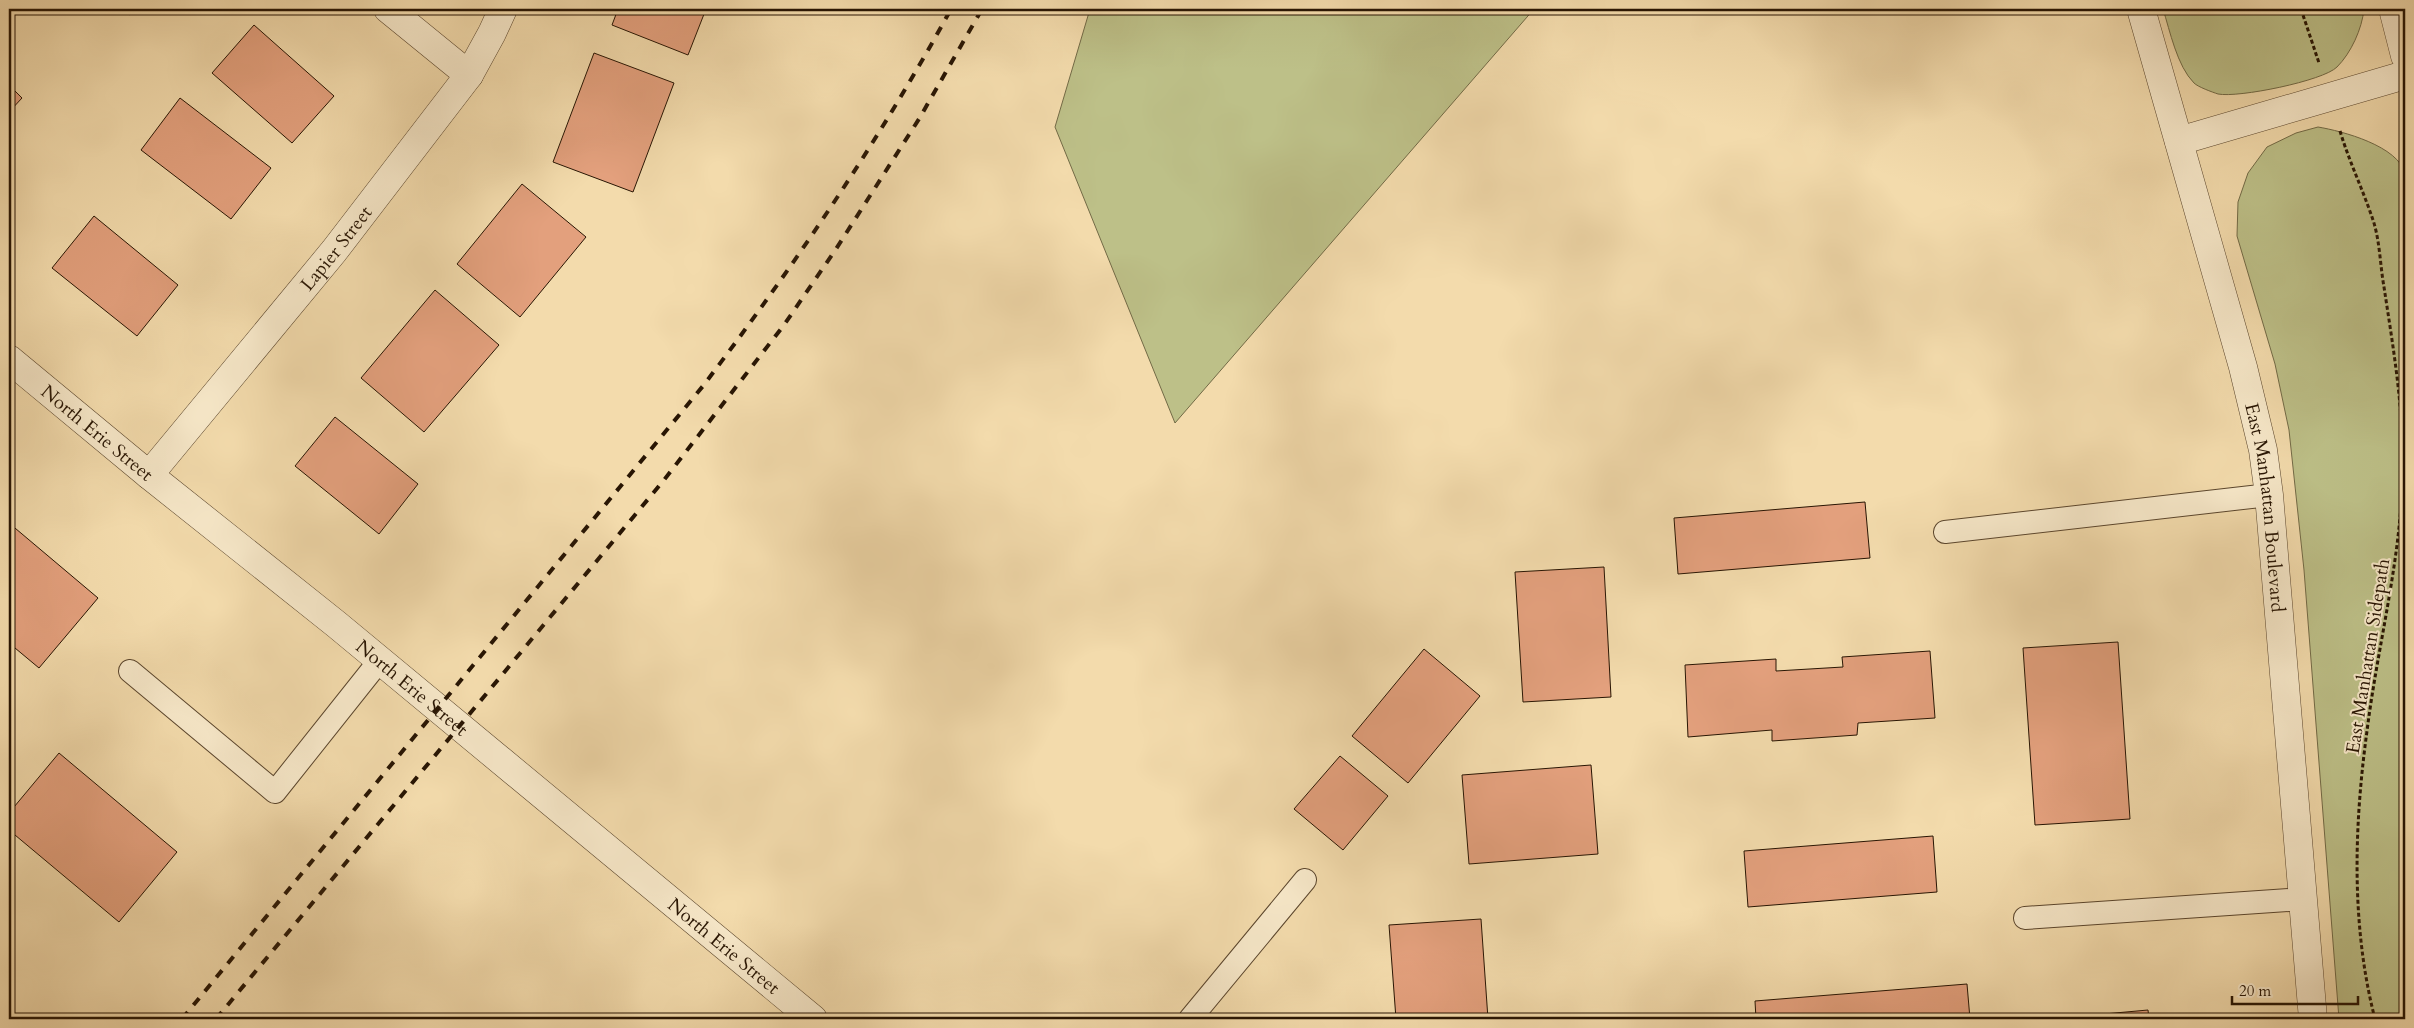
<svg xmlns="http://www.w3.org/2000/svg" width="2414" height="1028" font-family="Cardo,serif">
<rect width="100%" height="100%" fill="#f3dbac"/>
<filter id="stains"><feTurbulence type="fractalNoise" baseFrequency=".004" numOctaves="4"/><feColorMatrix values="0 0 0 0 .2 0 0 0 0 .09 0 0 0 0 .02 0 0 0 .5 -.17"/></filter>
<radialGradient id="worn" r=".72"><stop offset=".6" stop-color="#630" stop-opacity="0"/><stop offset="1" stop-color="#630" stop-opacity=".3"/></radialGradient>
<g fill="#bdc088" stroke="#726a46">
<path d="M1090 9H1534L1175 423 1055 127Z"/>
<path d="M2163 9H2364C2362 29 2351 53 2337 67 2323 81 2238 98 2218 94 2212 92 2198 87 2194 83 2177 66 2170 31 2163 9Z"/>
<path d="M2318 127C2342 131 2399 146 2405 174V1019H2339L2304 570 2289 430 2275 364 2237 236 2238 202 2248 173 2267 147 2296 133Z"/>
</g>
<g fill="#e3a07d" stroke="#281503">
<path d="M123 9H135L130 15Z"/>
<path d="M618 9H706L688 55 612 25Z"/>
<path d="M254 25 334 96 292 143 212 73Z"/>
<path d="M594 53 674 83 633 192 553 162Z"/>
<path d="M9 85 22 98 9 112Z"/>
<path d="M180 98 271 168 231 219 141 150Z"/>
<path d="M522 184 586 237 520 317 457 264Z"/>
<path d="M94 216 178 285 137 336 52 268Z"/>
<path d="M435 290 499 345 424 432 361 378Z"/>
<path d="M335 417 418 484 379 534 295 466Z"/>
<path d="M1865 502 1870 558 1678 574 1674 518Z"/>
<path d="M9 523 98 598 39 668 9 643Z"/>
<path d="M1604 567 1611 697 1523 702 1515 572Z"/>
<path d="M2118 642 2130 819 2035 825 2023 648Z"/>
<path d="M1424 649 1480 696 1408 783 1352 736Z"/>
<path d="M1930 651 1935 718 1858 723 1857 735 1772 741V730L1688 737 1685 665 1776 659V671L1843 667 1842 657Z"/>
<path d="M59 753 177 852 119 922 9 830V813Z"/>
<path d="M1340 756 1388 796 1343 850 1294 809Z"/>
<path d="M1591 765 1598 854 1469 864 1462 775Z"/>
<path d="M1933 836 1937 892 1748 907 1744 851Z"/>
<path d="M1481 919 1488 1019H1396L1389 925Z"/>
<path d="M1967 984 1970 1019H1756L1755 1001Z"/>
<path d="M2148 1010 2149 1019H2083L2082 1016Z"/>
</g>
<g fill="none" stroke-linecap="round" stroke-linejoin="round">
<g stroke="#5b462d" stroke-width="24">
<g id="service">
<path d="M1945 532 2269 495"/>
<path d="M130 671 275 792 380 660"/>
<path d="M2025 918 2303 899"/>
<path d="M1190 1019 1305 880"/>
</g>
</g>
<g stroke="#5b462d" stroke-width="29">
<g id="minor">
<path d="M388 9 469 75"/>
<path id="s1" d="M9 359 149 475 336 624 813 1019"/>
<path id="s2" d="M149 475 334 251 469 75 492 33 503 9"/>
</g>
</g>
<g stroke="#5b462d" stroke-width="29">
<g id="tertiary">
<path id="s3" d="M2141 9 2243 367 2263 450 2269 495 2313 1019"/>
<path d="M2393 9 2405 56"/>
<path d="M2179 141 2405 75"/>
</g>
</g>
<g stroke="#281503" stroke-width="3" stroke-dasharray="4 2.5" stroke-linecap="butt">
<path d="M2301 9 2319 63"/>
<path d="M2340 131C2349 161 2363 190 2373 220 2380 241 2380 265 2384 287 2394 353 2406 422 2402 490 2398 571 2377 651 2367 731 2354 826 2351 926 2375 1019"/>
</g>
<use href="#service" stroke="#f7e8c9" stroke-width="22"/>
<use href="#minor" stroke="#f7e8c9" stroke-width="28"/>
<use href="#tertiary" stroke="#f7e8c9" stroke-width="28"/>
<g stroke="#281503" stroke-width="4" stroke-dasharray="9 9" stroke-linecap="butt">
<path d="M182 1019 703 386C794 266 879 141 951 9"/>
<path d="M216 1019 664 480 784 325 836 249 919 119 982 9"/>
</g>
</g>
<g text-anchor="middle" stroke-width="4" stroke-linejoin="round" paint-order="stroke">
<g font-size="19" fill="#281503" stroke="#f7e8c9">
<text dy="7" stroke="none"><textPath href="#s2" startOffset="294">Lapier Street</textPath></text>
<text dy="7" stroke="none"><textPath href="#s1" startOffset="115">North Erie Street</textPath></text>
<text dy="7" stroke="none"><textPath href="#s3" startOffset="515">East Manhattan Boulevard</textPath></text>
<text transform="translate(2367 656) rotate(-81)" y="7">East Manhattan Sidepath</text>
<text dy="7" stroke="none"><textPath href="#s1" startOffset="520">North Erie Street</textPath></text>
<text dy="7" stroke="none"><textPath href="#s1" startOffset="925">North Erie Street</textPath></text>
</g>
</g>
<rect width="2414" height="1028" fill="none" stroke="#f3dbac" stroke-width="30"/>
<rect x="10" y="10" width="2394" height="1008" fill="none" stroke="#281503" stroke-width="2.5"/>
<rect x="15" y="15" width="2384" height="998" fill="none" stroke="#281503"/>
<path d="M2232 996v8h126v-8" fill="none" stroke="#281503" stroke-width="2.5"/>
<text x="2239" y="996" font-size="15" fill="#281503" stroke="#f7e8c9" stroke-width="4" paint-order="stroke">20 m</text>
<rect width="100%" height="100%" filter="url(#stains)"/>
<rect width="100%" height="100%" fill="url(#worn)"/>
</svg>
